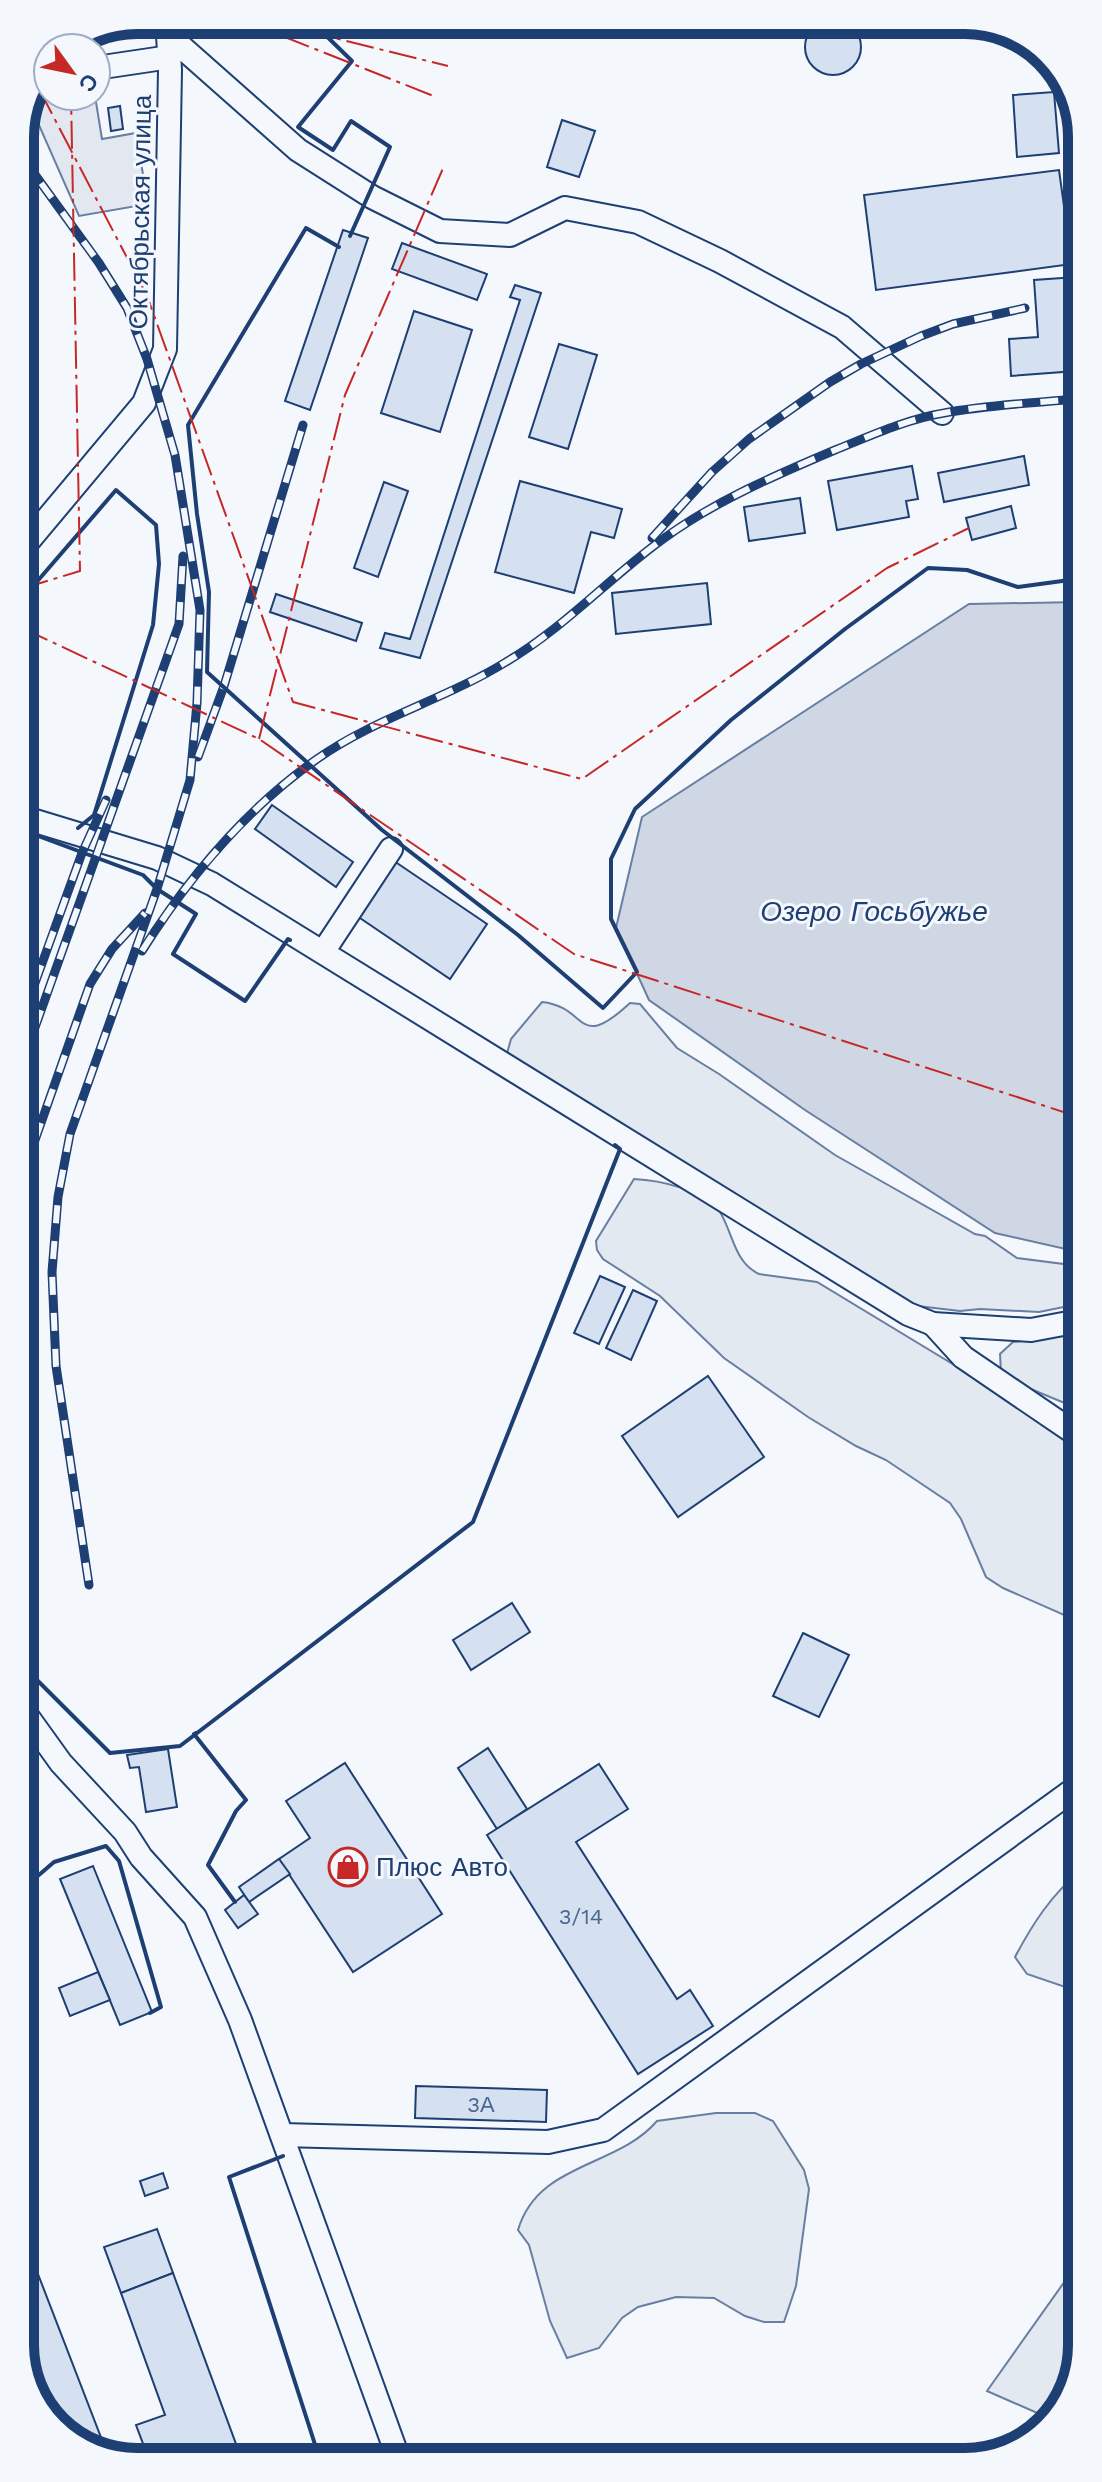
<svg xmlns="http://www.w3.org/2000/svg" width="1102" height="2482" font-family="'Work Sans',sans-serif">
<rect width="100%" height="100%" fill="#f4f7fb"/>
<g fill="#e3e9f0" stroke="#687fa3" stroke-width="2">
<path d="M542 1002C589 1007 576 1053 630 1003L640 1004 677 1048 719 1074 835 1155 975 1234 985 1236 1017 1258 1079 1266V1304L1039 1312 980 1309 960 1311 909 1305 506 1057 511 1039Z"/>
<path d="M634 1179C659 1180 705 1190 720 1212 733 1233 734 1262 759 1274L817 1282 1017 1403 1079 1451 1080 1622 1003 1588 986 1577 961 1519 950 1503 886 1460 856 1446 808 1417 724 1358 660 1296 603 1259 597 1250 596 1241Z"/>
<path d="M1079 1328V1409L1009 1380 1001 1373 1000 1354 1013 1342 1050 1338Z"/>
<path d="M1081 1871V1984L1071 1989 1027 1974 1015 1957C1032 1925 1052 1893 1081 1871Z"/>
<path d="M716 2113H755L773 2121 804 2170 809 2189 796 2286 784 2322H764L745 2316 714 2298 676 2297 638 2307 622 2318 599 2348 567 2358 550 2321 529 2245 518 2230C538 2162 617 2168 657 2121Z"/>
<path d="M1082 2257V2345L1062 2410 1051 2419 987 2391Z"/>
</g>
<path fill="#e3e8f0" stroke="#687fa3" stroke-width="2" d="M48 89V96H95L102 139 136 133 148 204 79 216 31 107 38 92Z"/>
<path fill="#cfd7e4" stroke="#687fa3" stroke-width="2" d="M1077 602 1079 1252 995 1233 805 1110 649 1000 616 928 642 817 969 604Z"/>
<g fill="#d5e0f0" stroke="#1d3f73" stroke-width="2">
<circle cx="833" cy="47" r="28"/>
<path d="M701 20H806L703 34Z"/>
<path d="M1054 92 1059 153 1017 157 1013 95Z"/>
<path d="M120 106 123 129 111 131 108 108Z"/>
<path d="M562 120 595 131 579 177 547 167Z"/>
<path d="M1059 170 1072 264 876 290 864 195Z"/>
<path d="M343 230 368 238 310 410 285 401Z"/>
<path d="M402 243 487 274 477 300 392 269Z"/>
<path d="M1076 277V371L1011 376 1009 339 1038 337 1034 280Z"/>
<path d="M515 285 541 293 420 658 380 648 385 633 410 639 520 300 510 297Z"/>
<path d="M414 311 472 330 440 432 381 413Z"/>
<path d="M559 344 597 355 568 449 529 437Z"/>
<path d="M1024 456 1029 485 944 502 938 473Z"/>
<path d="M912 466 918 499 906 501 909 517 837 530 828 481Z"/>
<path d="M520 481 622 509 614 538 591 532 574 593 495 572Z"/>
<path d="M384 482 408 491 378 577 354 568Z"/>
<path d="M800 498 805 533 749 541 744 507Z"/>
<path d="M1011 506 1016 528 972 540 966 518Z"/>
<path d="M707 583 711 624 616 634 612 593Z"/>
<path d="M276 594 362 623 356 641 270 612Z"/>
<path d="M272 805 353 862 336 887 255 829Z"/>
<path d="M394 861 487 924 450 979 357 916Z"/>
<path d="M600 1276 625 1287 599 1344 574 1333Z"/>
<path d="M633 1290 657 1301 631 1360 606 1348Z"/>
<path d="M708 1376 764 1457 678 1517 622 1436Z"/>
<path d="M512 1603 530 1632 471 1670 453 1640Z"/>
<path d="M803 1633 849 1655 819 1717 773 1696Z"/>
<path d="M488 1748 527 1809 497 1829 458 1768Z"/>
<path d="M168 1749 177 1807 146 1812 139 1767 130 1768 127 1755Z"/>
<path d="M345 1763 442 1914 353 1972 279 1859 310 1838 286 1801Z"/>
<path d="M599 1764 628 1809 576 1842 677 1999 690 1990 713 2026 638 2074 487 1835Z"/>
<path d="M279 1859 290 1874 249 1902 239 1887Z"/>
<path d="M93 1866 152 2012 120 2025 60 1879Z"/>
<path d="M244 1895 258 1914 238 1928 225 1910Z"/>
<path d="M98 1972 110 2000 70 2016 59 1988Z"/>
<path d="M416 2086 547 2090 546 2122 415 2118Z"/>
<path d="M163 2173 168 2188 145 2196 140 2181Z"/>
<path d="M157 2229 173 2273 121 2293 104 2247Z"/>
<path d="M26 2243 107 2453 66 2437 26 2383Z"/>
<path d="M173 2273 236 2444 186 2461 150 2462 136 2425 165 2415 121 2293Z"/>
<path d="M212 2453 214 2461H186Z"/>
</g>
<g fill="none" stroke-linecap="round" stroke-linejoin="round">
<g stroke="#1d3f73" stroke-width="26">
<g id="minor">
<path d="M168 35 298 150 372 197 440 231 510 235 565 208 638 222 720 261 842 327 942 413"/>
<path d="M96 68 170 57"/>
<path d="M45 75 48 74"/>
<path d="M21 550 144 403 165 349 170 70 168 35 161 20"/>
<path d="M22 817 157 858 212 884 908 1314 933 1324 1031 1330 1079 1321"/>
<path d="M323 952 391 849"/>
<path d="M933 1324 963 1357 1079 1436"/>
<path d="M25 1713 61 1763 125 1832 141 1857 195 1917 240 2020 399 2460"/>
<path d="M282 2135 548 2142 603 2130 1080 1785"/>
</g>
</g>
<use href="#minor" stroke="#f4f7fb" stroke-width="22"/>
<g stroke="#1d3f73" stroke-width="9">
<g id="rail">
<path d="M20 154 99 263 127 308 147 359 175 455 200 610 197 703 190 780 157 889 70 1134 58 1197 52 1272 56 1366 89 1585"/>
<path d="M652 538 712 472 749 439 830 382 861 364 921 336 953 324 1025 308"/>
<path d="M198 757 224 686 303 425"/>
<path d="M142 951C188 878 247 808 317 759 375 718 446 699 506 662 564 628 609 578 663 539 715 501 776 475 835 450 870 436 907 419 944 413 987 405 1033 403 1076 399"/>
<path d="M23 1016 82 853 106 800"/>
<path d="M23 1061 179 624 183 556"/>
<path d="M23 1174 90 984 112 949 145 913"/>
</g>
</g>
<use href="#rail" stroke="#f4f7fb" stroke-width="6" stroke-dasharray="18" stroke-linecap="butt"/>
<path stroke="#1d3f73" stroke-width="2" stroke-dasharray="10 4" stroke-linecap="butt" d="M20 197 37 213 38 409 21 423"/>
<g stroke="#1d3f73" stroke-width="4">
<path d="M310 20 352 61 298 127 333 150 351 121 390 147 350 236"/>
<path d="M339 247 306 228 188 425 197 514 209 592 207 672 382 830 518 935 603 1008 637 972 611 919V859L635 809 731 720 845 629 928 568 967 570 1018 587 1077 579"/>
<path d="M22 599 116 490 156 525 159 564 153 625 94 815 78 828"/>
<path d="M22 830 143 875 157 889 196 914 173 954 245 1001 288 939 290 940"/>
<path d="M24 1667 110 1753 180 1746 473 1522 620 1149 615 1145"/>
<path d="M196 1733 194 1734 246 1800 236 1811 208 1865 235 1902"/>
<path d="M25 1887 54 1862 106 1846 119 1861 161 2007 150 2013"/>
<path d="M283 2156 229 2177 320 2460"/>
</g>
<g stroke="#c62828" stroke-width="2" stroke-dasharray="28 6 4 6" stroke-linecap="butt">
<path d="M242 20 436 97"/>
<path d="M261 20 448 66"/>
<path d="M39 89 147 296 293 702 582 779 887 568 969 528"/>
<path d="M21 589 80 571 71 96"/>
<path d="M22 628 259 739 574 954 1079 1117"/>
<path d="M259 739 345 395 444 166"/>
</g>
</g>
<defs>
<g id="shop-ring" transform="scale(2)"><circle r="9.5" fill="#f4f7fb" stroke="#c62828" stroke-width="1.5"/><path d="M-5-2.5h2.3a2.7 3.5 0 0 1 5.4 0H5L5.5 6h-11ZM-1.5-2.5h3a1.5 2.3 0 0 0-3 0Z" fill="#c62828"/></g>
</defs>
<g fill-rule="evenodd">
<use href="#shop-ring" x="348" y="1867"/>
</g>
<g text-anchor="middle" stroke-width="6" stroke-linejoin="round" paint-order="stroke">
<g font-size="22" fill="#4b6792">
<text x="581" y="1924">3/14</text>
<text x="481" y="2112">3А</text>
</g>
<g font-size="26" fill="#1d3f73" stroke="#f4f7fb">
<text transform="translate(140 212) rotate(-89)" y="9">Октябрьская улица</text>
</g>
<g font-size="26" fill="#1d3f73" stroke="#f4f7fb" text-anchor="start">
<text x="376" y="1876">Плюс Авто</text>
</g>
<g font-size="28" font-style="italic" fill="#1d3f73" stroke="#f4f7fb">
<text x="874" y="921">Озеро Госьбужье</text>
</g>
</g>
<path d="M0 0H1102V2482H0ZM137 34H965A103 103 0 0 1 1068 137V2345A103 103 0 0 1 965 2448H137A103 103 0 0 1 34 2345V137A103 103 0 0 1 137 34Z" fill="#f4f7fb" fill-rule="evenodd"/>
<path fill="none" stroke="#1d3f73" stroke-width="10" d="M137 34H965A103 103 0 0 1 1068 137V2345A103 103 0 0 1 965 2448H137A103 103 0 0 1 34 2345V137A103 103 0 0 1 137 34Z"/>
<g transform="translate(72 72) rotate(123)"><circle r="38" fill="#f4f7fb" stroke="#9eadc5" stroke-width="2"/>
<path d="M0-6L14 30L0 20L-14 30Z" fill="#c62828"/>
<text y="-12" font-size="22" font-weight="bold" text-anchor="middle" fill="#1d3f73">С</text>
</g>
</svg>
